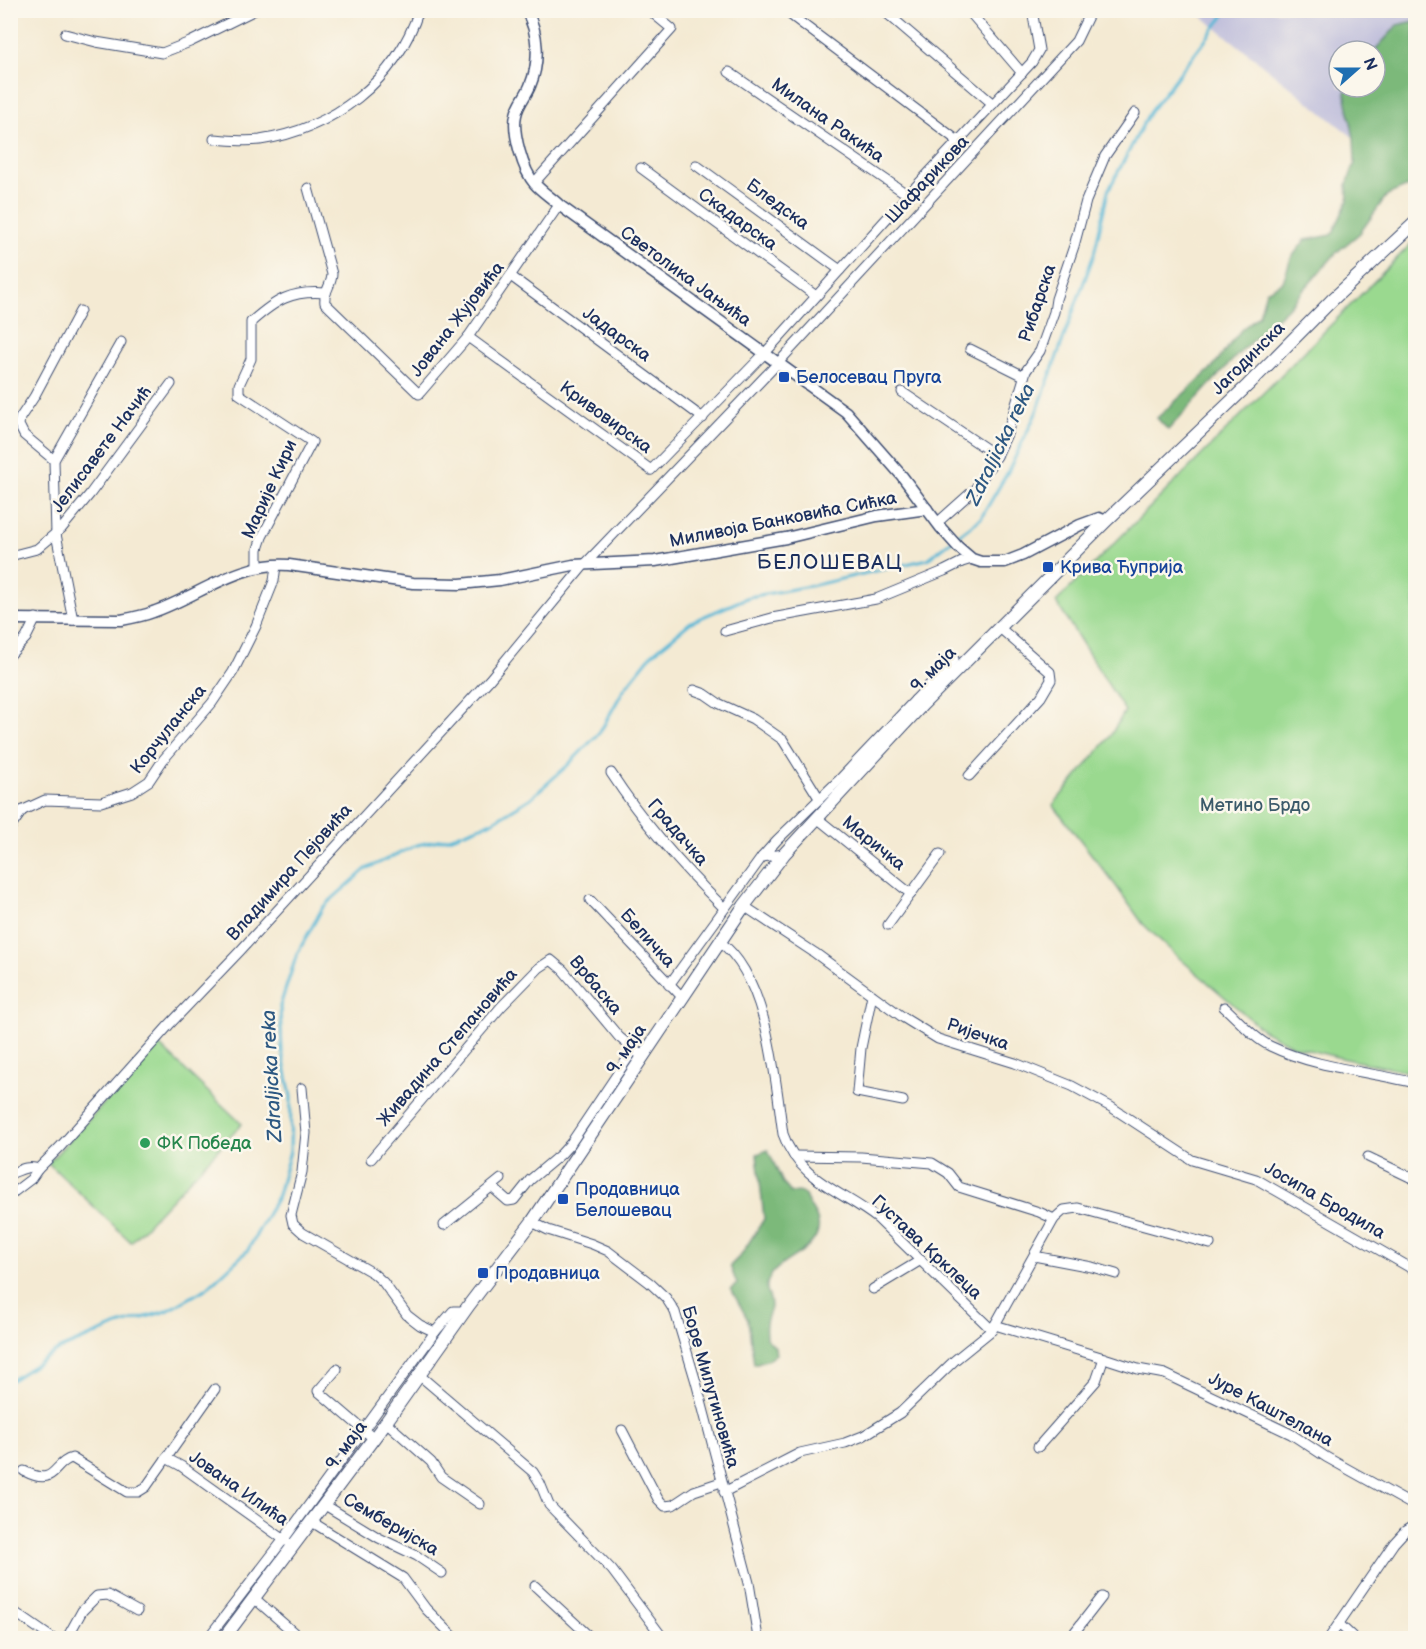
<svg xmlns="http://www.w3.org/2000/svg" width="1426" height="1649" font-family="'Balsamiq Sans',sans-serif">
<rect width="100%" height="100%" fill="#fbf7ec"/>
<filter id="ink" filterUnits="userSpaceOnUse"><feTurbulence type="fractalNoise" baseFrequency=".0167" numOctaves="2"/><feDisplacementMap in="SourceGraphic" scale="12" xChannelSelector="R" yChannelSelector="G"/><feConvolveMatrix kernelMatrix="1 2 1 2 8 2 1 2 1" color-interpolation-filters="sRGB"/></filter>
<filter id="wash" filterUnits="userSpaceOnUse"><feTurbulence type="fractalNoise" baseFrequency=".008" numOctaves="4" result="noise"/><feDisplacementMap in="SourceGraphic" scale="24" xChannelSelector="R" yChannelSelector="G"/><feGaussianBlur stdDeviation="1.35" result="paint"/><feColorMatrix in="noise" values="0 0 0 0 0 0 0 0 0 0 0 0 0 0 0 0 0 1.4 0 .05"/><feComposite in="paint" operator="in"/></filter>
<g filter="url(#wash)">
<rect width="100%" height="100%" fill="#f4ead3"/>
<path fill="#c2c1dc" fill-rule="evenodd" d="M1195 11H1415V80L1354 138ZM1339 51H1375V87H1339Z"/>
<g fill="#9ad98f" stroke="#5a8476" stroke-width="1.5">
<path d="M1415 240V1073L1345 1059 1293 1046 1263 1030 1178 957 1143 924 1116 886 1053 805 1109 738 1125 711 1056 602Z"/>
<path d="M159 1045 242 1124 131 1242 48 1163Z"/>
</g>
<g fill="#7bb97a" stroke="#4b746c" stroke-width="1.5">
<path d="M1415 21V183L1387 195 1360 233 1337 252 1287 309 1242 350 1168 430 1157 418 1212 368 1241 330 1259 315 1266 291 1283 282 1291 258 1305 240 1332 235 1348 200 1347 184 1355 163 1354 138 1345 92 1349 87H1375L1374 51 1398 25Z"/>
<path d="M768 1150 783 1183 791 1193 799 1192 805 1195C808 1207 821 1217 818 1230 813 1254 778 1259 769 1279 763 1290 771 1295 771 1306 771 1311 766 1318 766 1324 765 1328 766 1333 766 1338L775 1347 776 1354 769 1359 754 1364 748 1320 731 1289 737 1284 730 1266 741 1255 764 1219 757 1154Z"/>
</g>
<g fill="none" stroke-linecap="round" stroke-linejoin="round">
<path stroke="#57b7d6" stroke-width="3" d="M10 1381 58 1350 118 1325 167 1311 207 1288 248 1250 278 1195 290 1151 291 1097 282 1051 280 1006 297 954 323 907 366 869 417 845 452 837 492 822 531 798 567 766 600 732 624 689 652 654 691 622 749 597 815 585 928 559 981 518 1009 470 1038 409 1094 254 1108 191 1149 113 1228 10"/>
</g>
</g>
<g filter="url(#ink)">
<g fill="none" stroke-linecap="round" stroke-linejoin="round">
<g stroke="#3c4b70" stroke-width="11">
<g id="minor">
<path d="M784 10 958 141"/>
<path d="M883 10 993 104"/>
<path d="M968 10 1022 73"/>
<path d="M65 34 96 42 162 53 190 42 255 10"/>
<path d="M729 72 908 195"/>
<path d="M214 139C229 140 244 142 260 140 332 129 396 82 419 10"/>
<path d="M696 165 840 270"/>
<path d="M641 168 816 296"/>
<path d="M534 183 672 29 655 15 658 10"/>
<path d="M308 188 332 274C332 285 323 292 325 303L419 394 468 337 559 205"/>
<path d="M512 277 703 418"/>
<path d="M468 337 651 470 765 353 908 195 1032 62 1039 50 1032 10"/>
<path d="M970 349 1024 376"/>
<path d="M902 392 997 456"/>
<path d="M54 460 24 435 19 425 20 418 34 397 80 311"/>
<path d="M937 523 975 489 997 456 1007 434 1026 371 1040 351 1054 312 1056 299 1074 246 1086 201 1105 156 1135 113"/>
<path d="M10 556 37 549 62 528 90 494 171 384"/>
<path d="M258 568V549L262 537 312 442 239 394V385L251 359V322C276 300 291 290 326 293"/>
<path d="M73 620 56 534 54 460 121 342"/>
<path d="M725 631 772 618 876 599 944 571 962 562 972 559"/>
<path d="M10 655 26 638 36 618"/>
<path d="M694 690 705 694 718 703 753 719 783 740 819 798"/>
<path d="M915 700 954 659"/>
<path d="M611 773C643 822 682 867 724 908"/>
<path d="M969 776 1041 697 1051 680 1050 672 1000 628"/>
<path d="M10 807 19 812 45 800 101 802 132 792 149 781 163 760 212 703 233 672 256 626 274 581 276 565"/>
<path d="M817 818 911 894"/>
<path d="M10 828 22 811"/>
<path d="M762 857 777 840 838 781 915 700 929 698"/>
<path d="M590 900 682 997"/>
<path d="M744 906 815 953 904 1018 938 1039 1015 1063 1072 1086 1111 1107 1192 1160 1256 1179 1416 1271"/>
<path d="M888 925 940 854"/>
<path d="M720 942C768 977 775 1079 783 1134 799 1181 843 1191 878 1219L992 1330"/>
<path d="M669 985 762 857 784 854"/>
<path d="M872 995 861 1048 857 1092 903 1101"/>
<path d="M1224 1007C1238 1019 1253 1038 1270 1046 1313 1067 1369 1072 1416 1083"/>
<path d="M302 1088 306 1133 302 1172 291 1215 293 1224 303 1233 373 1273 383 1282 407 1315 420 1325 435 1332"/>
<path d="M794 1156 861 1157 932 1163 948 1173 959 1187 1039 1212 1054 1219"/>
<path d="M1368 1157 1416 1180"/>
<path d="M371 1159 501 1007 539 968 551 960 563 970 619 1037 643 1057"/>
<path d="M10 1174C20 1170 28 1165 38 1169"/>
<path d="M492 1187 508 1201 514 1200 530 1180 561 1154 571 1143 634 1049"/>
<path d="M10 1195 31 1179 38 1169 60 1147 169 1025 240 951 490 679 585 564 778 363 1076 41 1091 10"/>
<path d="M532 1222 548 1230 592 1244 608 1251 650 1283 666 1298 675 1312 696 1382 749 1583 758 1638"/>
<path d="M444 1225 501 1179"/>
<path d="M1034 1256 1092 1267 1116 1274"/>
<path d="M873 1289 921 1260"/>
<path d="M995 1325 1104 1358 1096 1381 1038 1447"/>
<path d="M1104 1358 1138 1369 1165 1374 1291 1434 1326 1457 1416 1507"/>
<path d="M337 1369 318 1391 373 1438"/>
<path d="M418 1374 533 1472 540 1483 549 1505 612 1570 663 1638"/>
<path d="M386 1422 431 1462 441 1477 480 1504"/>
<path d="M622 1430 658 1499 665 1506 673 1505 694 1491 721 1482"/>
<path d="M166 1458 181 1466 286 1541"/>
<path d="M24 1471C57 1488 52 1463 72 1458L127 1492H138L146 1487 215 1389"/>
<path d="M724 1492 800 1453 845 1443 863 1436 900 1413 955 1360 992 1330 1054 1219 1064 1210 1078 1208 1210 1244"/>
<path d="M325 1505 379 1538 417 1556 442 1573"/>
<path d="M312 1522 403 1578 426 1609 455 1638"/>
<path d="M535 1586 591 1638"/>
<path d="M254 1598 300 1638"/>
<path d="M10 1609 52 1638"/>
<path d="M1339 1624 1354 1638"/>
<path d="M67 1638 82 1611 97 1596 108 1595 137 1611"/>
<path d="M208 1638 284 1539 435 1332 453 1311H464"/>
<path d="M1070 1638 1102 1597"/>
<path d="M1329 1638 1394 1543 1405 1531 1416 1524"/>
</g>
</g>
<g stroke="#3c4b70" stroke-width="13">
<g id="tertiary">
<path d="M526 10C539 33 540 62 530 86 526 96 518 104 516 115 512 132 523 171 535 184 542 192 552 198 559 205L846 412 902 476 941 528 958 547 972 559 981 562H1005L1023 555 1080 525 1099 518 1106 521"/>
<path d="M10 619 121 620C132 618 143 616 153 612 197 597 240 561 289 565L413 583 460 584 500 580 573 565 655 561 786 538 877 516 927 509"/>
</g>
</g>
<g stroke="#3c4b70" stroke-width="14">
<path id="secondary" d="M224 1638 386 1422 469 1305 532 1222 744 906 784 854 923 704 1106 521 1248 385 1332 300 1416 222"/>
</g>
<use href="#minor" stroke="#fff" stroke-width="9"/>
<use href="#tertiary" stroke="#fff" stroke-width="10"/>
<use href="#secondary" stroke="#fff" stroke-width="12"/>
</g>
</g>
<g fill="#1a4fb4" stroke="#fbf7ec" stroke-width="2">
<rect x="778" y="371" width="12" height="12" rx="3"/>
<rect x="1042" y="561" width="12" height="12" rx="3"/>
<rect x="557" y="1193" width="12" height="12" rx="3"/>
<rect x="477" y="1267" width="12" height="12" rx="3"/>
</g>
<circle fill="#2e9e5b" stroke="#fbf7ec" stroke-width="2" cx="145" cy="1143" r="6"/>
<g text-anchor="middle" stroke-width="5" stroke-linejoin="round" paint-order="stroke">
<g font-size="18" fill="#1b2f5e" stroke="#fbf7ec">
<text transform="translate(828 120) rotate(35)" y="6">Милана Ракића</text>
<text transform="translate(927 179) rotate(-47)" y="6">Шафарикова</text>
<text transform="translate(778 204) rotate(36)" y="6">Бледска</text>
<text transform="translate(738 219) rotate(36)" y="6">Скадарска</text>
<text transform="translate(686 276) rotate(36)" y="6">Светолика Јањића</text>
<text transform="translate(1037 303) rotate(-71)" y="6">Рибарска</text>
<text transform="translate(457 319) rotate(-52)" y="6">Јована Жујовића</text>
<text transform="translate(617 334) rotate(36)" y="6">Јадарска</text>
<text transform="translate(1248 358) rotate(-45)" y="6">Јагодинска</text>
<text transform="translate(606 417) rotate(36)" y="6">Кривовирска</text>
<text transform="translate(101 449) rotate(-53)" y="6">Јелисавете Начић</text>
<text transform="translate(269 489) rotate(-65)" y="6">Марије Кири</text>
<text transform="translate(783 519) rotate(-11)" y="6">Миливоја Банковића Сићка</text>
<text transform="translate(933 669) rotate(-45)" y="6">9. маја</text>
<text transform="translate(168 729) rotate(-51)" y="6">Корчуланска</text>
<text transform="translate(678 832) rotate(49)" y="6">Градачка</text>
<text transform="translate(874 843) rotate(39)" y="6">Маричка</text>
<text transform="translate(289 872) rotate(-48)" y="6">Владимира Пејовића</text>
<text transform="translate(648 938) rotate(48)" y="6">Беличка</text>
<text transform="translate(596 985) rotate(50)" y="6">Врбаска</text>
<text transform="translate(978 1034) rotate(19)" y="6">Ријечка</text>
<text transform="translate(447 1047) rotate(-49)" y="6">Живадина Степановића</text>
<text transform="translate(626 1049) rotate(-56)" y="6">9. маја</text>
<text transform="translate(1325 1200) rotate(30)" y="6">Јосипа Бродила</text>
<text transform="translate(927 1247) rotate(43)" y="6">Густава Крклеца</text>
<text transform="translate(711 1387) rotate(74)" y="6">Боре Милутиновића</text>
<text transform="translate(1271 1409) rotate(28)" y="6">Јуре Каштелана</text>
<text transform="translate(346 1445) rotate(-53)" y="6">9. маја</text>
<text transform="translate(239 1488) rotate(35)" y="6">Јована Илића</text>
<text transform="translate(391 1524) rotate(30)" y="6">Семберијска</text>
</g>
<g font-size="18" fill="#164399" stroke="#fbf7ec" text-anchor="start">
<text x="796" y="383">Белосевац Пруга</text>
<text x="1060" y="573">Крива Ћуприја</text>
<text x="575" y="1195">Продавница<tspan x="575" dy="21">Белошевац</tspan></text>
<text x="495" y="1279">Продавница</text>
</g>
<g font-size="18" fill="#3b5a6a" stroke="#fbf7ec">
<text x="1255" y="811">Метино Брдо</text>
</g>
<g font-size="18" fill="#27864d" stroke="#fbf7ec" text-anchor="start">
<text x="157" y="1149">ФК Победа</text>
</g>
<g font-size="20" font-style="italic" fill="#2d5882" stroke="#fbf7ec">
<text transform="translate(1000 444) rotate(-64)" y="7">Zdraljicka reka</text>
<text transform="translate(271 1076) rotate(-93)" y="7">Zdraljicka reka</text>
</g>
<g font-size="21" letter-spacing="1.5" fill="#1b2f5e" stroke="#fbf7ec">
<text x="830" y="569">БЕЛОШЕВАЦ</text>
</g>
</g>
<rect width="1426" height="1649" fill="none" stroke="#fbf7ec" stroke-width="36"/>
<g transform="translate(1357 69) rotate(69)"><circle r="28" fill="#fbf7ec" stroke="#a1a7b3" stroke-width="1.5"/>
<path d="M0-4.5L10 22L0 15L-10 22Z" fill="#1f6fb2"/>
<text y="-9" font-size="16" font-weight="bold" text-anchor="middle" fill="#1b2f5e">N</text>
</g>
</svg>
